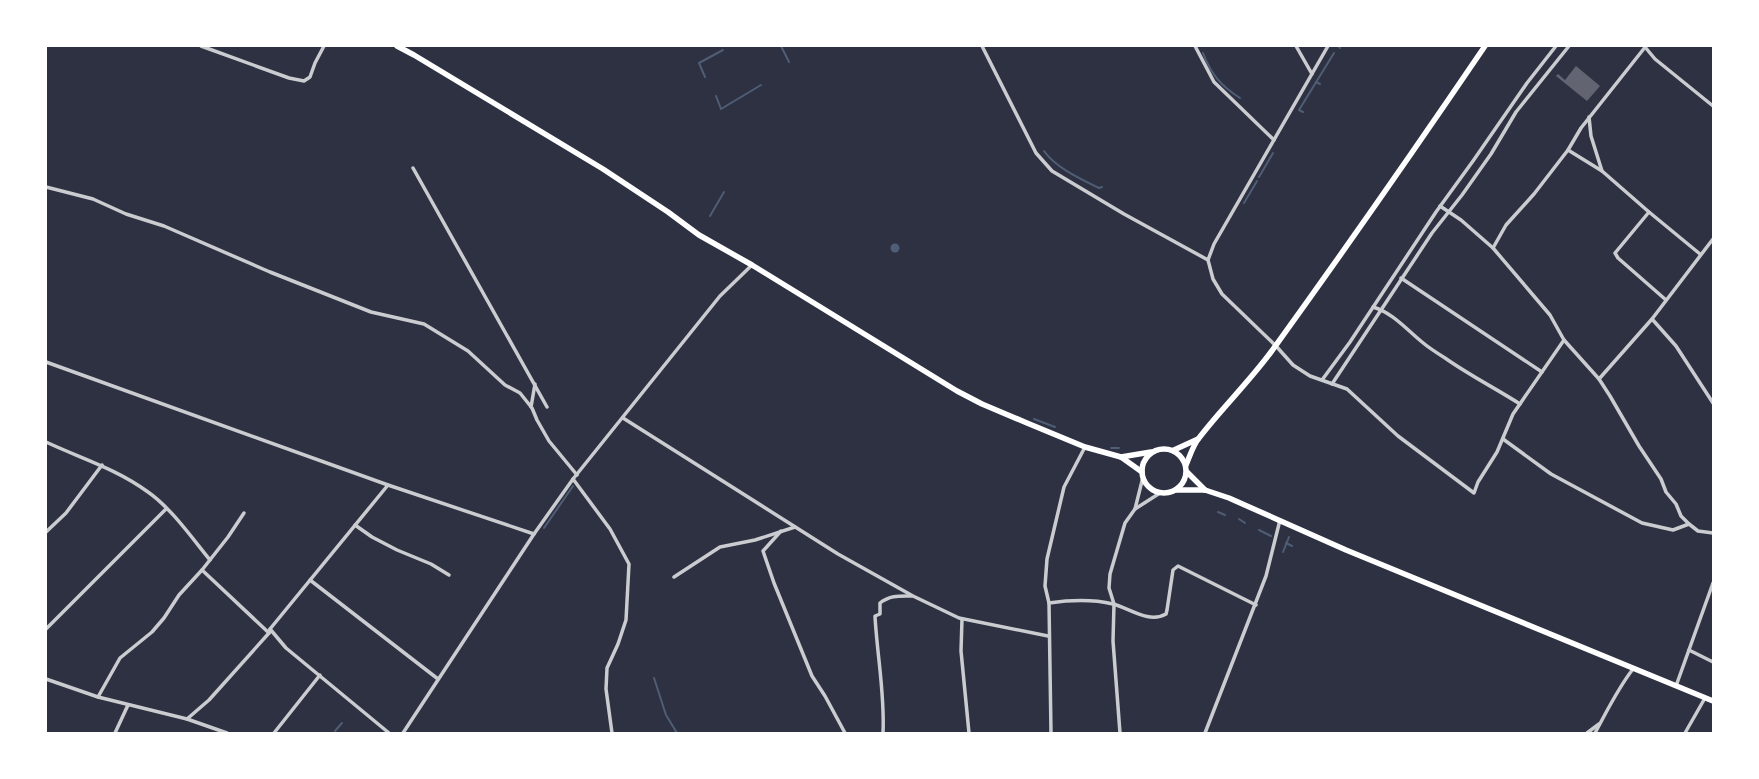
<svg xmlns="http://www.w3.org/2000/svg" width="1759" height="779" font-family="Lato,sans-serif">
<rect width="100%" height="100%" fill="#2d3142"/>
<circle fill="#4f5d75" cx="895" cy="248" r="4.5"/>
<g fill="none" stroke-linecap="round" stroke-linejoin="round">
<g stroke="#4f5d75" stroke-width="2">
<path d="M781 46 789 62"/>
<path d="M1338 46 1340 48"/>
<path d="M1203 53C1211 74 1221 86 1240 98"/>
<path d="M705 77 699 63 723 50"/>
<path d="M1316 82 1320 84"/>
<path d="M716 96 721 109 761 85"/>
<path d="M1303 112 1299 110 1334 53"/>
<path d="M1044 151C1056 168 1081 179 1099 188L1102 187"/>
<path d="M1259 177 1273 153"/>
<path d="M1244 203 1257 181"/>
<path d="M710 216 724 192"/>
<path d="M1034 419 1055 427"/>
<path d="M1111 448H1119"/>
<path d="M1218 512 1225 515"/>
<path d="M1239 519 1245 523"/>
<path d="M544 528 573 486"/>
<path d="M1259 530 1271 536"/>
<path d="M1286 543 1292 546"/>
<path d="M1283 552 1289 537"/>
<path d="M654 678 666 715 677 733"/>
<path d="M335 731 342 723"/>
</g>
</g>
<path fill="#626471" d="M1576 66 1600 86 1587 101 1556 76 1558 74 1565 80Z"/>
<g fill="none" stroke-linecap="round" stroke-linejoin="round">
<g stroke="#caccd0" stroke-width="3.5">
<path d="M201 46 289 78 304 81 310 77 315 63 324 46"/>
<path d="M982 46 1036 153 1052 171 1124 214 1208 260"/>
<path d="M1195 46 1214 82 1274 140"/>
<path d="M1296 46 1312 74"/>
<path d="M1328 46 1214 244 1208 260 1213 279 1222 294 1276 346 1293 365 1310 376 1347 389 1398 436 1474 493 1478 482 1497 452 1513 414 1564 340"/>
<path d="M1645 47 1655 59 1713 106"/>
<path d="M1589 117 1591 136 1602 171 1649 212 1700 254"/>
<path d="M1568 150 1602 171"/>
<path d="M413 168 547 407"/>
<path d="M46 187 93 199 126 214 164 226 270 272 371 312 424 324 468 351 505 385 520 393 532 408 537 420 549 441 577 475"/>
<path d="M1440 206 1461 220 1493 248 1550 315 1564 340 1599 379 1610 396 1639 446 1661 479 1666 492 1676 504 1681 516 1689 524 1698 531 1713 533"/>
<path d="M1649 212 1615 253 1618 258 1666 300"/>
<path d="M1493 248 1506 225 1534 194 1568 150 1581 128 1646 46"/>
<path d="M1401 278 1542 372"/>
<path d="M1373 307C1393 313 1406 329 1422 342 1429 348 1437 353 1445 358 1469 375 1495 388 1520 404"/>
<path d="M1652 319 1676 346 1713 403"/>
<path d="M46 362 388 485 534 534"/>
<path d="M1599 379 1652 319 1713 239"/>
<path d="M1322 380 1350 342 1436 212 1473 161 1527 83 1556 46"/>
<path d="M1332 384 1432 233 1462 195 1491 154 1516 112 1569 46"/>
<path d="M531 407 535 384"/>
<path d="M623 418 838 554 913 596 959 618 1048 636"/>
<path d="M1503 439 1551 474 1642 523 1673 530 1689 524"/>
<path d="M46 442C80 458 117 469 148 492 171 508 192 538 210 560"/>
<path d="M1085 447 1064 487 1047 559 1045 586 1049 603C1070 600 1092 599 1113 604 1129 608 1149 624 1166 614L1167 610 1173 570 1178 566 1256 605"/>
<path d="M573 479 610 529 629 564 626 620 618 644 607 668 606 689 612 733"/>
<path d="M1135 509 1143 477"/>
<path d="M355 525 372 537 397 550 431 564 449 575"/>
<path d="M781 531 763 551 774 583 812 676 825 696 845 733"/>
<path d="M46 532 66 513 102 465"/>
<path d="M202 570 269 633"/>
<path d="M674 577 720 547 755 540 795 527"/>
<path d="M310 580 438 679"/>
<path d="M1049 603 1051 733"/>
<path d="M962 619 961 651 969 733"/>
<path d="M46 629 166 509"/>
<path d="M270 629 286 648 389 733"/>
<path d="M1689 650 1713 662"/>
<path d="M46 679 98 697 187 719 227 733"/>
<path d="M1676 686 1713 583"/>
<path d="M98 697 120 658 152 632 164 618 179 595 202 570 228 537 244 513"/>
<path d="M187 719 209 700 269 633 270 629 388 485"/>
<path d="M115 733 128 705"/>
<path d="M274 733 320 675"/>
<path d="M403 733 534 534 573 479 720 296 752 265"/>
<path d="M883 733C885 694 877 655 875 616L880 614V603C890 595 900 596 912 596"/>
<path d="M1120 733 1113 641 1114 604 1109 588 1110 574 1125 523 1135 509 1160 493"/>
<path d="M1205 733 1266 576 1280 520"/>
<path d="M1587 733 1599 724"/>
<path d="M1595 733C1607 711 1618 688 1633 669"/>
<path d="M1685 733 1705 698"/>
</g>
<g stroke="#fff" stroke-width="5.5">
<path d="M1174 450 1198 439"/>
<path d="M1186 465C1190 456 1193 445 1199 438 1222 408 1249 382 1271 352 1344 251 1415 149 1485 46"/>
</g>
<g stroke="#fff" stroke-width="5.5">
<path d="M397 46 414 55 603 169 668 212 699 235 752 265 957 391 982 404 1027 423 1085 447 1121 457 1142 472"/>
<circle cx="1164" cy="471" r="22"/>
<path d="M1121 457 1151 452"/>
<path d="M1187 472 1205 490"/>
<path d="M1176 490H1205L1229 498 1346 550 1713 701"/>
</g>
</g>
<rect width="1759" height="779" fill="none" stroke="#ffffff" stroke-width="94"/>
</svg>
